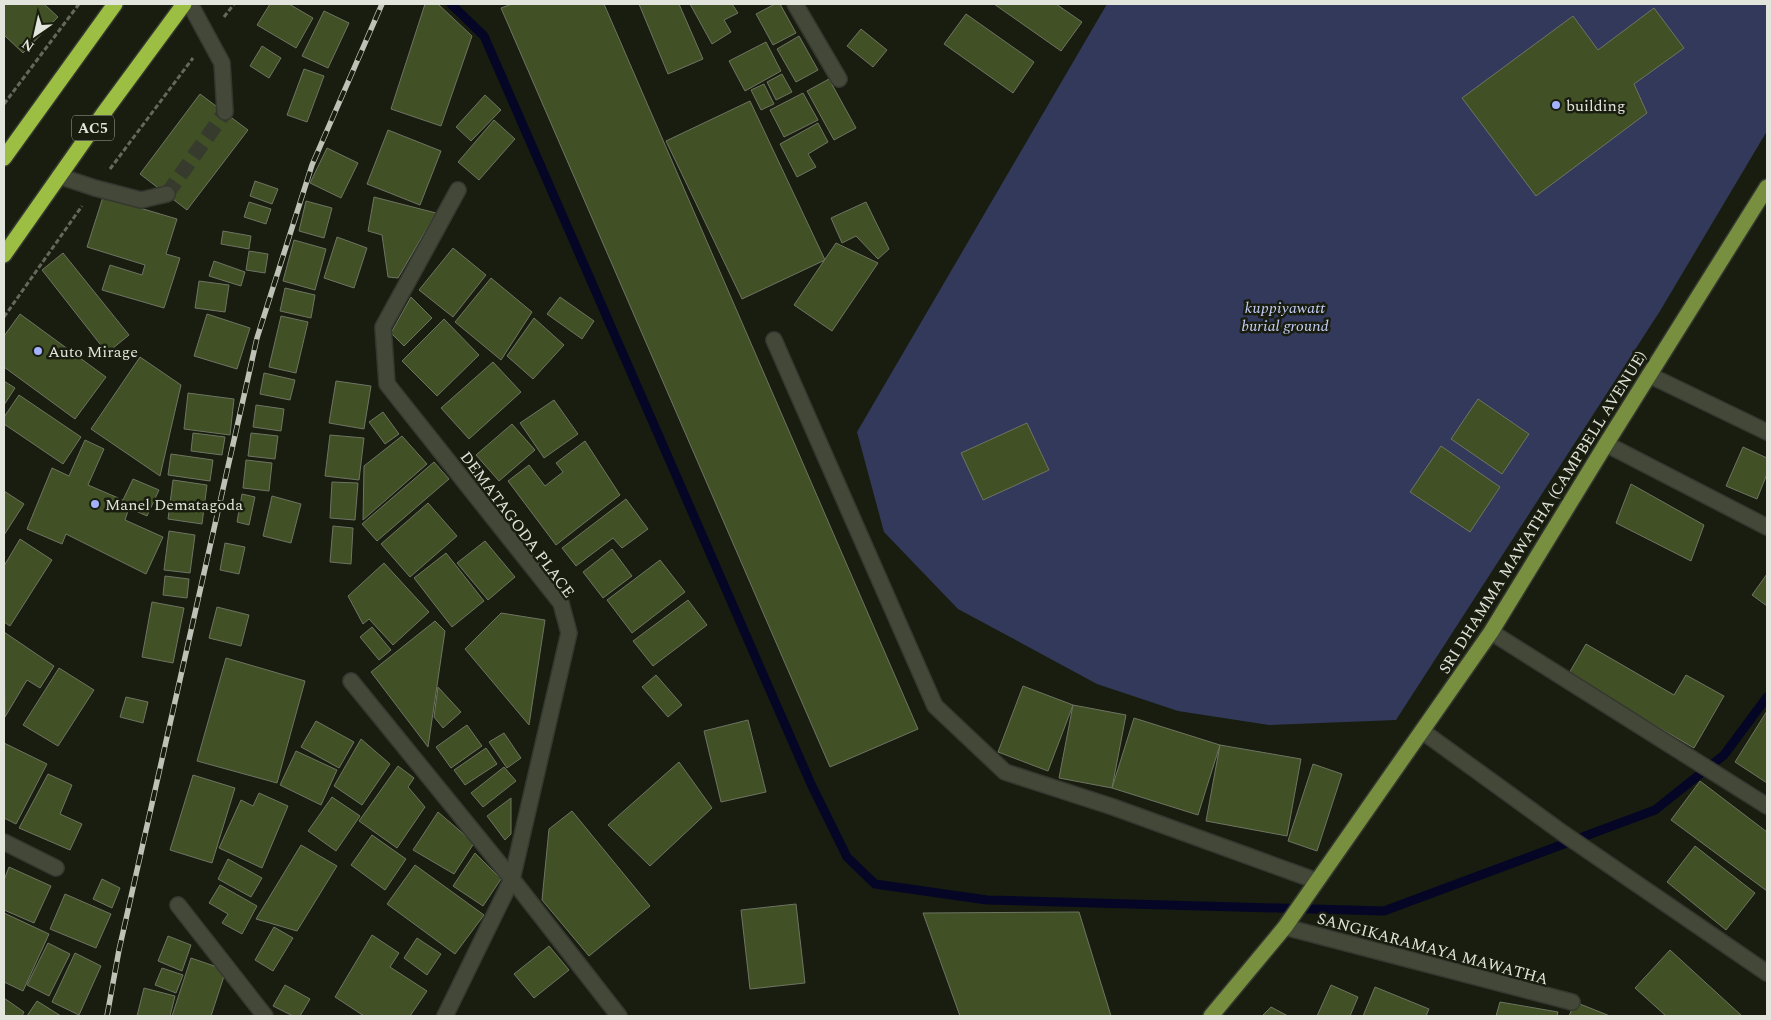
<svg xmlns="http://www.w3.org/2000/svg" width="1771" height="1020" font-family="Spectral,serif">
<rect width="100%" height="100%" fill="#181d0f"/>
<path fill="#33395a" d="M1107 4H1767V131L1660 311 1396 720 1269 725 1178 711 1097 684 958 609 884 532 857 432Z"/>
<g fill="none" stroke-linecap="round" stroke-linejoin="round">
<path stroke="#050525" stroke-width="9" d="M451 4 484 36 811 784 847 857 875 884 987 900 1384 911 1655 810 1724 755 1767 697"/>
</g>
<g fill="#425025" stroke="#6e7463">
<path d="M4 4H44L58 17 23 53 4 35Z"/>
<path d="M270 4H289L313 18 296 48 257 25Z"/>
<path d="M425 4H438L472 36 441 126 391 109Z"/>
<path d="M512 4H604L918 729 830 767 501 8Z"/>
<path d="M639 4H679L703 59 668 74Z"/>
<path d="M690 4H732L738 13 724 20 731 32 712 44Z"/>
<path d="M775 4H780L796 33 773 45 756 14Z"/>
<path d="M994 4H1056L1082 22 1061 51Z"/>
<path d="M1654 8 1684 48 1634 84 1647 113 1536 196 1462 98 1573 16 1598 50Z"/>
<path d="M324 11 349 23 328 68 302 56Z"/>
<path d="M966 14 1034 62 1013 93 944 44Z"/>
<path d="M861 29 887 50 873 67 847 46Z"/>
<path d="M799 36 818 70 796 82 777 49Z"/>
<path d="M766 42 781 71 745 91 729 61Z"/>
<path d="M262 46 281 58 269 78 250 66Z"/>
<path d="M304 69 324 76 307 122 287 115Z"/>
<path d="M782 74 792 92 776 100 767 82Z"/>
<path d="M829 79 856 128 834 140 807 91Z"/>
<path d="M764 84 774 104 761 110 751 90Z"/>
<path d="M803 93 818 120 784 137 770 110Z"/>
<path d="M200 94 248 130 187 210 140 174Z"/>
<path d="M485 95 501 110 471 141 456 127Z"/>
<path d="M750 101 825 260 742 299 666 141Z"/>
<path d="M494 120 515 139 479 180 458 162Z"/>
<path d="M818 123 828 142 808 154 816 167 797 177 780 144Z"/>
<path d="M388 130 441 151 420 205 367 184Z"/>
<path d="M327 148 358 163 341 198 310 183Z"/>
<path d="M255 181 278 189 272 204 250 196Z"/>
<path d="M103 197 177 219 166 254 180 258 164 308 102 290 110 265 142 275 145 265 87 247Z"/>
<path d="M374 197 436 213 398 278 388 277 382 235 368 231Z"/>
<path d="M306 201 332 208 324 238 299 231Z"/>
<path d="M249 202 271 209 266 224 244 217Z"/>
<path d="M866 202 889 249 878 259 856 236 842 243 831 218Z"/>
<path d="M223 231 251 236 249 249 221 244Z"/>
<path d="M337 237 367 248 354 288 324 278Z"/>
<path d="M294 240 326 249 315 290 283 281Z"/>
<path d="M836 243 878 263 832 331 794 305Z"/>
<path d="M453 248 486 275 453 317 419 290Z"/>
<path d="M249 251 268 254 265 273 246 270Z"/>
<path d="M63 253 129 335 107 353 42 270Z"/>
<path d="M214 261 245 272 241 286 209 276Z"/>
<path d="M491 278 532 312 501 360 455 322Z"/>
<path d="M199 281 229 285 225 312 195 308Z"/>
<path d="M285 288 315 295 311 318 280 311Z"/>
<path d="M411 297 432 318 404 346 391 333Z"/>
<path d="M560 297 594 321 582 339 547 314Z"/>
<path d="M20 314 106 377 75 419 4 367V336Z"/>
<path d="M207 314 250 328 237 369 194 356Z"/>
<path d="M281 316 308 322 296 373 269 367Z"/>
<path d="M534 318 564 345 533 379 507 356Z"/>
<path d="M444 319 479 355 437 396 402 361Z"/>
<path d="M140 357 181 385 160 476 91 429Z"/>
<path d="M493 362 521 392 469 439 441 408Z"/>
<path d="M264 373 295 380 290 400 260 394Z"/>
<path d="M4 381 15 388 4 405Z"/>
<path d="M336 381 371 386 364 429 329 423Z"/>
<path d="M188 393 234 399 230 435 184 429Z"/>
<path d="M19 395 81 437 63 464 4 424V417Z"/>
<path d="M1478 399 1529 434 1502 474 1451 439Z"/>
<path d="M554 400 578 434 544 458 520 423Z"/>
<path d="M256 405 284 409 281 431 253 427Z"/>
<path d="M383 412 399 434 385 444 369 422Z"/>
<path d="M1027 423 1049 470 983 500 961 453Z"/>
<path d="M512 424 535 450 499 481 476 455Z"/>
<path d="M193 433 225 437 222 455 191 451Z"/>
<path d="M251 433 278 436 275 459 248 456Z"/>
<path d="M330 435 364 438 359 480 325 476Z"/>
<path d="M402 436 427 464 363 520 364 466Z"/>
<path d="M85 440 104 449 88 485 123 500 133 479 159 490 147 516 129 508 125 520 163 537 146 574 66 534 62 544 27 529 52 468 69 476Z"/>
<path d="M585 441 620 495 556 545 508 481 529 465 545 486 563 472 556 463Z"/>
<path d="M1441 446 1500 487 1470 532 1410 492Z"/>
<path d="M1743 447 1767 458V474L1757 499 1726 486Z"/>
<path d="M171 454 213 460 210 481 168 475Z"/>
<path d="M246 460 272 463 269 491 243 488Z"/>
<path d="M434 462 449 479 377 541 362 524Z"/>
<path d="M173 480 207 485 202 524 168 519Z"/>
<path d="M332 482 358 483 355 520 330 518Z"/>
<path d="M1631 484 1704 525 1691 561 1616 523Z"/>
<path d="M4 491 24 504 4 535Z"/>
<path d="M242 494 255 497 249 525 237 522Z"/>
<path d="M272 496 301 504 291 543 263 536Z"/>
<path d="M626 499 648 529 622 548 613 538 576 566 562 548Z"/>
<path d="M428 503 457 536 410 577 381 544Z"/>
<path d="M333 526 353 528 351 564 330 562Z"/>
<path d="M169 531 195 535 190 573 164 570Z"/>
<path d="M20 539 52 560 10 626 4 622V566Z"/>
<path d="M485 541 515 577 488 600 457 563Z"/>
<path d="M225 543 245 547 239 574 220 570Z"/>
<path d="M612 549 632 576 603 598 583 572Z"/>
<path d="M446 553 484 601 452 627 414 578Z"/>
<path d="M660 560 685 592 632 633 607 600Z"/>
<path d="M384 563 429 612 393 645 369 619 363 624 348 596Z"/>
<path d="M1767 574V606L1752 595Z"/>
<path d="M165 576 189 579 187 598 163 595Z"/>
<path d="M688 600 707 625 653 666 633 641Z"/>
<path d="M152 602 184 608 173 663 142 657Z"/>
<path d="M217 607 249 615 241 646 209 638Z"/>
<path d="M501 613 545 620 529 725 465 649Z"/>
<path d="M435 621 445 631 428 747 371 672Z"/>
<path d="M372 627 391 650 379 660 360 637Z"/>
<path d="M4 632 54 666 40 688 27 680 5 717Z"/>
<path d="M1586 644 1674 695 1686 675 1724 696 1694 748 1568 675Z"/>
<path d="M226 658 305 681 277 783 197 761Z"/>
<path d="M59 668 94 690 58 746 23 725Z"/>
<path d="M656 675 682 705 668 717 642 687Z"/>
<path d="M1023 686 1073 705 1048 771 998 752Z"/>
<path d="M438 687 461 712 443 728 434 717Z"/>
<path d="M126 697 148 702 143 723 120 717Z"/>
<path d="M1073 705 1126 715 1112 788 1059 778Z"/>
<path d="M1767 711V783L1735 762Z"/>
<path d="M1134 718 1220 745 1198 815 1112 788Z"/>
<path d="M748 720 766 792 721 802 704 731Z"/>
<path d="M316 721 354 742 339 768 301 747Z"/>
<path d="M467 725 482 746 451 768 436 747Z"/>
<path d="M504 733 521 758 507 768 489 742Z"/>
<path d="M361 739 390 764 362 805 334 786Z"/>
<path d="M4 743 47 764 16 824 4 818Z"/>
<path d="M1220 745 1301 759 1287 836 1206 821Z"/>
<path d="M486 748 497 764 465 785 454 770Z"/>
<path d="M296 751 337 770 321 805 280 785Z"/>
<path d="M679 762 712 808 650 866 608 825Z"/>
<path d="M1313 764 1342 774 1317 851 1288 841Z"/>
<path d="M398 766 414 778 408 787 425 807 397 848 359 821Z"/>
<path d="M504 767 516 781 483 807 471 793Z"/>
<path d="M48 774 72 785 60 814 82 824 70 850 19 828Z"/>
<path d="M193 775 235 788 212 863 170 850Z"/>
<path d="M1700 781 1767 832V891L1671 820Z"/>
<path d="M259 793 288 806 262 868 219 848 241 800 253 806Z"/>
<path d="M332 797 360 816 336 851 308 831Z"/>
<path d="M511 798V834L505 840 487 816Z"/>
<path d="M572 811 650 906 589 956 542 900 549 829Z"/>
<path d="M438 812 474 843 454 874 413 850Z"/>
<path d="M372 835 406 859 385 890 351 865Z"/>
<path d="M301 845 337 866 297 931 256 919Z"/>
<path d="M1695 846 1755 893 1726 930 1667 882Z"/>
<path d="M475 853 501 879 483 906 453 886Z"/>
<path d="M228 859 262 878 251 897 218 879Z"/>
<path d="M415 865 484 915 455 954 387 904Z"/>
<path d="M9 867 51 886 34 923 4 910V880Z"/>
<path d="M102 879 120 888 112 908 93 899Z"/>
<path d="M220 885 257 906 242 934 222 923 228 914 209 903Z"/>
<path d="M65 894 111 914 96 948 50 929Z"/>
<path d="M796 904 805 983 750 989 741 910Z"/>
<path d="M1079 912 1111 1016H960L923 913Z"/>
<path d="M4 913 49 934 23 991 4 982Z"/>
<path d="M274 927 293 938 273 971 255 960Z"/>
<path d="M372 935 399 953 390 967 427 991 410 1016H364L335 997Z"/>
<path d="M168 936 191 945 182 971 158 961Z"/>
<path d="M417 938 441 954 427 975 404 958Z"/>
<path d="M48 943 70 954 49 996 27 985Z"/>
<path d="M549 946 569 970 534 998 514 974Z"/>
<path d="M1670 950 1742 1016H1666L1635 988Z"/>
<path d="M75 953 101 966 79 1015 52 1002Z"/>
<path d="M191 958 226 970 211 1016H172Z"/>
<path d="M162 968 183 975 176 993 155 985Z"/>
<path d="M285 985 310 999 300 1016H293L273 1006Z"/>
<path d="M1331 985 1358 997 1350 1016H1317Z"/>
<path d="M1375 987 1429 1009 1426 1016H1363Z"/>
<path d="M144 988 175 996 170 1016H137Z"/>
<path d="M4 998 24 1012 22 1016H4Z"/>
<path d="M37 1001 61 1016H27Z"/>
<path d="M1500 1002 1558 1012 1557 1016H1496Z"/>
<path d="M1575 1002 1610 1016H1569Z"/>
<path d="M1271 1007 1288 1016H1262Z"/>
</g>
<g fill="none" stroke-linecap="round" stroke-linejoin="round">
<path stroke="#363b2e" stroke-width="15" stroke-dasharray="15 8" stroke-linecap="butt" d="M167 194 225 112"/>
<g stroke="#353830" stroke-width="18">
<g id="minor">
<path d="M190 4 222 63 225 112"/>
<path d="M795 4 839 79"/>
<path d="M59 176 95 188 141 200 167 194"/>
<path d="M774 340 935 706 1005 772 1113 807 1317 881"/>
<path d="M1649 375 1767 432"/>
<path d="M1606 444 1767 527"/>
<path d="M1491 632 1767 806"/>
<path d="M351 681 512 879 619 1016"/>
<path d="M1422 731 1564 834 1767 973"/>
<path d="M4 842 56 868"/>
<path d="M178 905 265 1016"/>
<path d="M1285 927 1572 1002"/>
<path d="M445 1016 512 879 569 633 561 603 387 384 383 327 458 190"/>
</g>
</g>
<g stroke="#353830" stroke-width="18">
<path id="major" d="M1211 1016 1285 927 1491 632 1606 444 1767 187"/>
</g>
<g stroke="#353830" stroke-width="18">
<g id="highway">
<path d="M4 158 115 4"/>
<path d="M4 255 103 114 184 4"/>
</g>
</g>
<g stroke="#63685b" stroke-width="3" stroke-dasharray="5 2.5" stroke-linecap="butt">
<path d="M224 17 234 4"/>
<path d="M4 104 79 4"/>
<path d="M110 169 193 58"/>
<path d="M4 317 82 206"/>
</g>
<use href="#minor" stroke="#434839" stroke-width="15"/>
<use href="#major" stroke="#788f3f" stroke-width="15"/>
<use href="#highway" stroke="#9bbe43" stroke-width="15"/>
<g stroke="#bdc1b6" stroke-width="5.5">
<path id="rail" d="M107 1016 119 950 257 338 312 165 382 4"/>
</g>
<use href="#rail" stroke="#181d0f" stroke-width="4" stroke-dasharray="11" stroke-linecap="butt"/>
</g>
<g fill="#a3b2fd" stroke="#181d0f" stroke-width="2">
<circle cx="1556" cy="105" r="5"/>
<circle cx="38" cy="351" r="5"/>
<circle cx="95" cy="504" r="5"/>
</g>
<g text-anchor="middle" stroke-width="5" stroke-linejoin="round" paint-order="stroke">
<rect fill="#181d0f" stroke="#a5a99e" stroke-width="1" x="72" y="115.5" width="42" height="25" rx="4"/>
<g font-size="15" font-weight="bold" fill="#e1e5db">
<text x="93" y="133">AC5</text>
</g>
<g font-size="16" fill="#e1e5db" stroke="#181d0f" text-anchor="start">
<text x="1566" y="111">building</text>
<text x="48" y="357">Auto Mirage</text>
<text x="105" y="510">Manel Dematagoda</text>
</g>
<g font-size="16" font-style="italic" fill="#c5cef7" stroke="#181d0f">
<text x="1285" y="313">kuppiyawatt<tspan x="1285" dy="18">burial ground</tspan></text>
</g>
<g font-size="16" fill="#e1e5db" stroke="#181d0f">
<text transform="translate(1542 512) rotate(-58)" y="6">SRI DHAMMA MAWATHA (CAMPBELL AVENUE)</text>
<text transform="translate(518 524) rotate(53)" y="6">DEMATAGODA PLACE</text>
<text transform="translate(1433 948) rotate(15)" y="6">SANGIKARAMAYA MAWATHA</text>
</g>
</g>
<rect width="1771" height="1020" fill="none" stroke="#e1e5db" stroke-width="10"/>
<g transform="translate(35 35) rotate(214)" stroke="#181d0f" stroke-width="4" paint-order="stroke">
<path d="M0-4L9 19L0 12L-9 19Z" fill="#e1e5db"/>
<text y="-8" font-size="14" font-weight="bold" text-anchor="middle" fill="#e1e5db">N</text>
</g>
</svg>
